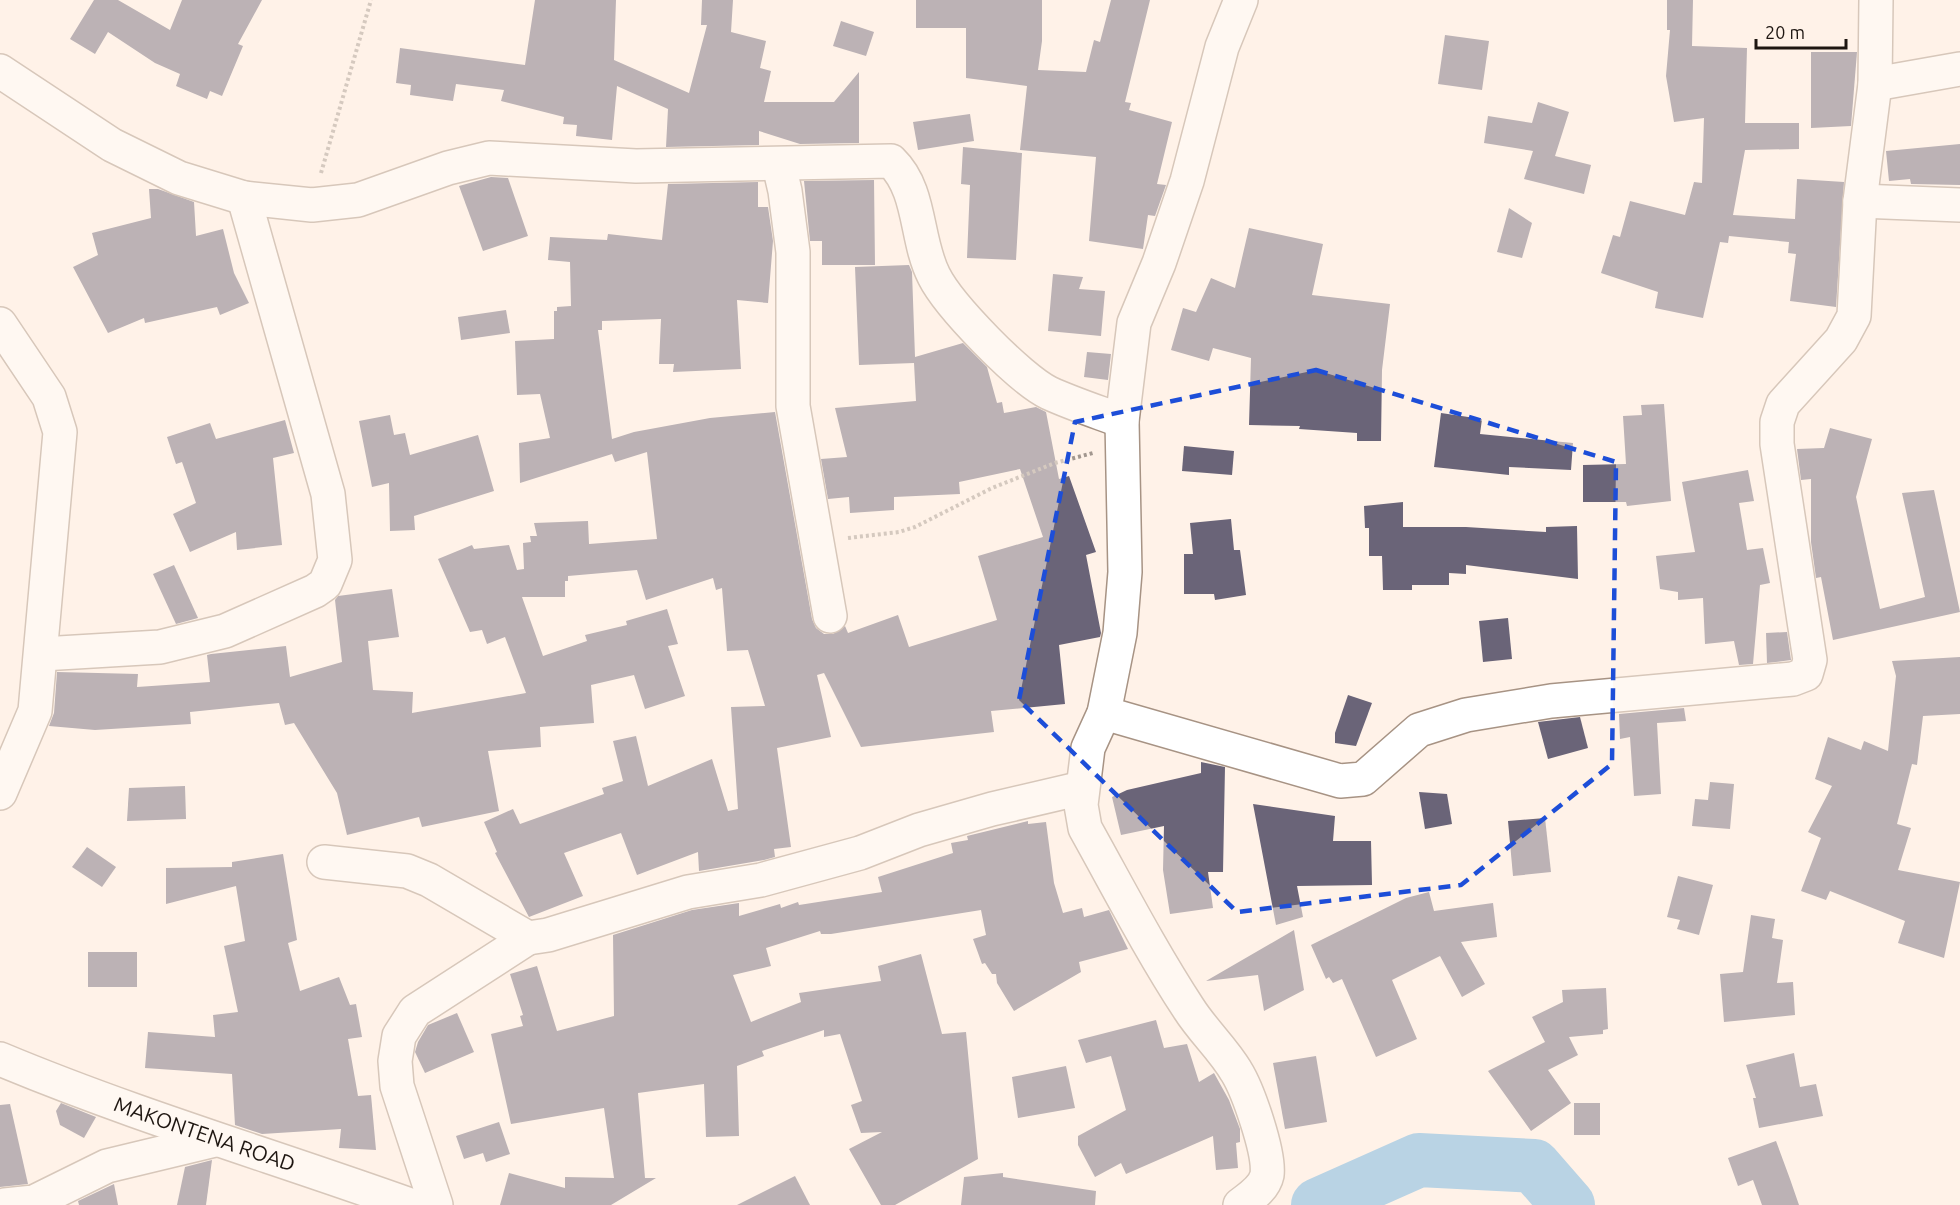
<svg xmlns="http://www.w3.org/2000/svg" width="1960" height="1205" font-family="Ubuntu,sans-serif">
<rect width="100%" height="100%" fill="#fff2e8"/>
<g fill="none" stroke-linecap="round" stroke-linejoin="round">
<path stroke="#64ade0" stroke-width="54" d="M1318 1205 1419 1160 1534 1166 1568 1205"/>
</g>
<g fill="#6a6478">
<path d="M94 0H118L170 30 182 0H262L238 44 243 46 222 96 210 91 207 99 176 86 180 74 155 63 108 32 95 54 70 39Z"/>
<path d="M535 0H616L614 60 689 93 707 25H701L702 0H733L731 32 766 41 760 68 771 71 764 102H834L859 72V143L800 144 759 131V145L666 147 668 109 617 86 612 140 576 136 577 125 563 124 564 117 501 101 504 90 456 84 453 101 410 95 411 85 396 83 400 48 525 65Z"/>
<path d="M916 0H1042V41L1038 70 1086 72 1094 40 1100 42 1111 0H1150L1125 102 1131 103 1129 110 1172 122 1157 184 1166 185 1155 216 1148 215 1143 249 1089 241 1096 157 1020 150 1027 86 966 78V28H916Z"/>
<path d="M1667 0H1693L1692 46 1747 48 1745 123H1799V149L1745 150 1733 215 1795 219 1797 179 1844 182 1836 307 1790 301 1796 254 1788 253 1789 242 1729 236 1728 243 1720 242 1703 318 1655 308 1658 292 1601 273 1613 235 1620 237 1630 201 1685 215 1694 182 1702 183 1704 118 1674 122 1666 76 1670 30H1667Z"/>
<path d="M841 21 874 32 866 56 833 46Z"/>
<path d="M1445 35 1489 41 1482 90 1438 84Z"/>
<path d="M1811 52H1857L1851 126 1811 128Z"/>
<path d="M1538 102 1569 112 1555 156 1591 165 1584 194 1524 179 1533 151 1484 143 1488 116 1532 123Z"/>
<path d="M970 114 974 141 918 150 913 122Z"/>
<path d="M1960 144V185L1911 184 1910 179 1889 181 1886 151Z"/>
<path d="M963 147 1022 153 1016 260 967 258 970 185 961 184Z"/>
<path d="M491 177 508 178 528 236 483 251 459 186Z"/>
<path d="M874 180 875 265H822V241H810L804 181Z"/>
<path d="M758 182V207H768L773 241 768 303 737 300 741 369 673 372 674 364H659L661 319 602 321V330H598L612 439 634 432 710 418 775 412 812 619 816 628 824 634H833L845 626 848 633 898 615 909 647 997 620 978 556 1043 537 1020 469 959 482 960 494 894 497V510L850 513 849 497 828 499 821 459 847 457 835 408 916 401 914 363 859 365 855 267 909 265 912 272 915 357 963 343 987 367 997 403 1002 402 1004 413 1036 407 1046 412 1059 479 1069 476 1096 552 1086 555 1101 633 1100 637 1059 645 1065 704 991 711 994 732 861 747 824 673 817 675 831 737 777 748 791 847 774 849 775 857 764 860 699 871 698 852 637 875 621 833 564 853 583 896 529 917 495 853 497 852 484 822 513 809 520 824 604 794 602 788 623 781 613 741 636 736 648 786 712 759 728 811 738 809 731 707 765 706 748 650 727 651 722 588 716 590 713 578 646 600 637 570 568 576V581H565V597H522L543 656 587 641 585 635 627 625 626 621 667 609 678 644 668 646 685 696 645 709 634 675 591 685 594 723 540 727 541 747 488 751 499 811 422 827 419 817 347 835 337 793 294 723 285 725 279 703 190 712 191 724 95 730 49 726 54 713 57 672 138 674 137 687 210 682 207 655 211 654 286 646 290 677 342 662 335 600 338 596 392 589 399 637 368 641 373 690 413 692 412 713 526 693 505 637 487 644 482 630 470 632 438 559 472 545 474 549 509 545 517 570 524 569 523 543 531 542 530 536H537L534 523 588 521 589 544 657 539 647 452 615 462 612 454 520 483 519 443 550 438 540 394 517 395 515 341 554 339V311H557V307L571 306 570 262 548 260 550 237 607 240 608 234 662 240 668 184Z"/>
<path d="M149 189H158L194 202 196 236 223 229 234 273 249 303 220 315 217 307 145 323 144 318 108 333 73 267 98 255 92 233 151 218Z"/>
<path d="M1509 208 1532 223 1522 258 1497 252Z"/>
<path d="M1249 228 1323 244 1312 295 1390 304 1382 370 1381 441H1357V433L1299 429 1300 426 1249 425 1251 358 1213 348 1209 361 1171 350 1183 308 1196 312 1211 278 1235 288Z"/>
<path d="M1053 274 1083 277 1079 289 1105 291 1101 336 1048 331Z"/>
<path d="M506 310 510 333 461 340 458 317Z"/>
<path d="M1087 352 1111 354 1108 380 1084 377Z"/>
<path d="M1664 404 1671 501 1627 506 1626 502H1583V465L1626 464 1623 416 1642 415 1641 405Z"/>
<path d="M1441 413 1482 419 1480 434 1573 443 1571 470 1509 467V475L1434 467Z"/>
<path d="M390 415 394 435 405 433 410 455 478 435 494 491 414 516 415 530 390 531 389 483 372 487 359 421Z"/>
<path d="M285 420 294 453 273 458 282 545 237 550 236 532 190 552 173 514 196 503 182 462 176 464 167 437 210 423 216 439Z"/>
<path d="M1830 428 1872 439 1856 497 1880 609 1925 597 1902 493 1934 490 1960 612 1833 640 1821 577 1816 578 1811 542V479L1801 480 1797 449 1824 448Z"/>
<path d="M1184 446 1234 451 1232 475 1182 471Z"/>
<path d="M1748 470 1754 501 1739 503 1747 550 1763 548 1770 583 1760 585 1753 664 1739 665 1734 641 1705 644 1703 598 1678 600V592L1660 589 1656 556 1695 552 1682 482Z"/>
<path d="M1403 502V527H1466L1546 532V527L1577 526 1578 579 1466 565V574L1449 573V585H1412V590H1383L1382 556H1369V528H1365L1364 506Z"/>
<path d="M1231 519 1234 550H1240L1246 595 1215 600 1214 594H1184V554H1193L1190 523Z"/>
<path d="M174 565 198 618 176 624 153 574Z"/>
<path d="M1508 618 1512 659 1483 662 1479 621Z"/>
<path d="M1787 632 1791 660 1767 663 1766 633Z"/>
<path d="M1960 657V714L1923 716 1917 765 1912 764 1897 824 1911 828 1898 870 1960 882 1944 958 1898 943 1905 921 1830 891 1826 900 1801 891 1821 838 1808 832 1832 786 1815 779 1828 737 1861 750 1864 741 1888 751 1896 676 1892 661Z"/>
<path d="M1348 695 1372 703 1356 746 1335 743V733Z"/>
<path d="M1684 708 1686 721 1657 723 1661 794 1634 796 1630 737 1620 739 1619 714Z"/>
<path d="M1580 717 1588 748 1548 759 1538 722Z"/>
<path d="M1201 762 1225 767 1223 872H1208L1213 908 1170 914 1163 870 1164 826 1121 835 1112 797 1127 790 1201 773Z"/>
<path d="M1710 782 1734 784 1730 829 1692 826 1695 799 1708 800Z"/>
<path d="M185 786 186 819 127 821 129 788Z"/>
<path d="M1419 792 1447 794 1452 824 1425 829Z"/>
<path d="M1253 804 1335 816 1333 841H1371L1372 885 1297 886 1303 917 1276 925Z"/>
<path d="M1545 818 1551 872 1513 876 1508 821Z"/>
<path d="M1028 821V824L1046 822 1054 883 1063 913 1082 908 1084 917 1109 910 1128 949 1079 962 1081 972 1014 1011 997 983 996 974H992L985 963 982 964 973 939 986 935 981 910 831 934H821L820 931 766 948 771 966 733 975 751 1022 801 1002 799 993 881 981 878 966 921 954 942 1034 966 1032 978 1159 895 1205H881L849 1149 882 1132 861 1133 851 1105 862 1101 840 1034 824 1037V1030L762 1051 764 1056 737 1066 739 1136 706 1137 704 1084 638 1093 645 1178H656L611 1205H500L509 1173 565 1188V1177L614 1178 604 1108 511 1124 491 1034 523 1026 520 1016 523 1015 510 974 537 966 557 1031 614 1016 613 935 692 910 739 903V916L780 904 781 908 798 902 799 905 882 892 878 877 953 853 951 843 968 840 967 836Z"/>
<path d="M87 847 116 867 102 887 72 867Z"/>
<path d="M283 854 297 940 288 943 300 991 339 977 350 1005 356 1004 362 1037 348 1039 358 1096 371 1095 376 1150 339 1148 341 1129 262 1134 235 1125 232 1074 145 1068 148 1032 215 1037 213 1015 238 1012 224 946 245 941 236 886 166 904V868L232 867V862Z"/>
<path d="M1678 876 1713 885 1699 935 1677 929 1680 920 1667 917Z"/>
<path d="M1429 892 1434 911 1493 903 1497 937 1461 942 1485 984 1462 997 1440 956 1392 980 1417 1039 1376 1057 1342 979 1333 983 1329 977 1326 979 1311 945 1406 898Z"/>
<path d="M1751 915 1775 919 1772 938 1783 940 1777 983 1793 982 1795 1015 1724 1022 1720 974 1743 972Z"/>
<path d="M1294 930 1304 990 1264 1011 1258 975 1206 981Z"/>
<rect x="88" y="952" width="49" height="35"/>
<path d="M1606 988 1608 1029 1603 1030V1034L1569 1037 1578 1055 1548 1070 1571 1103 1531 1131 1488 1071 1545 1042 1532 1017 1563 1002 1562 990Z"/>
<path d="M457 1013 474 1052 425 1073 415 1052 418 1042 428 1025Z"/>
<path d="M1156 1020 1164 1048 1187 1044 1199 1082 1214 1073 1229 1100 1240 1129V1142L1236 1143 1238 1168 1216 1170 1213 1136 1126 1174 1121 1163 1095 1177 1078 1145V1136L1126 1110 1111 1056 1086 1063 1078 1040Z"/>
<path d="M1794 1053 1800 1087 1816 1084 1823 1116 1759 1128 1753 1098H1756L1746 1065Z"/>
<path d="M1316 1056 1327 1122 1285 1129 1273 1063Z"/>
<path d="M1066 1066 1075 1108 1018 1118 1012 1077Z"/>
<path d="M61 1103 96 1117 84 1138 60 1125 56 1111Z"/>
<rect x="1574" y="1103" width="26" height="32"/>
<path d="M10 1104 28 1184 0 1187V1105Z"/>
<path d="M499 1122 510 1154 486 1162 483 1153 464 1159 456 1136Z"/>
<path d="M1776 1141 1790 1179 1799 1205H1762L1753 1180 1738 1186 1728 1158Z"/>
<path d="M212 1160 206 1205H177L185 1167Z"/>
<path d="M1003 1173V1177L1096 1191 1095 1205H961L964 1177Z"/>
<path d="M795 1176 810 1205H737Z"/>
<path d="M114 1184 118 1205H79L78 1201Z"/>
</g>
<g fill="none" stroke-linecap="round" stroke-linejoin="round">
<g stroke="#a79384" stroke-width="36">
<g id="minor">
<path d="M0 71 112 145 179 178 244 198 312 205 358 200 448 168 489 158 636 166 891 161C922 191 915 239 934 276 949 306 1020 379 1049 393 1073 404 1098 412 1122 421"/>
<path d="M1875 84 1960 69"/>
<path d="M779 165 785 191 793 252V406L830 616"/>
<path d="M1860 201 1960 205"/>
<path d="M0 324 49 397 60 432 35 711 0 793"/>
<path d="M42 654 160 647 225 631 315 591 325 584 335 560 328 494 244 198"/>
<path d="M1104 713 1340 781 1363 779 1419 730 1466 715 1551 701 1793 679 1806 674 1810 660 1777 444V422L1783 404 1841 340 1854 316 1860 201 1875 84 1876 0"/>
<path d="M324 862 407 871 429 880 528 938 548 935 688 892 761 880 860 853 919 830 992 809 1082 788"/>
<path id="s1" d="M0 1059C134 1115 273 1156 410 1205"/>
<path d="M5 1205 34 1202 107 1166 215 1140"/>
<path d="M436 1205 397 1086 395 1061 399 1036 415 1011 528 938"/>
<path d="M1240 1205C1250 1197 1264 1189 1267 1175 1270 1153 1248 1090 1236 1071 1223 1049 1203 1031 1189 1009 1151 951 1119 889 1085 828L1081 805 1088 748 1104 713 1120 633 1125 572 1122 421 1134 323 1159 263 1187 181 1222 47 1241 0"/>
</g>
</g>
<g stroke="#a2978f" stroke-width="4" stroke-dasharray="3 3" stroke-linecap="butt">
<path d="M321 173 371 0"/>
<path d="M848 538 899 532 915 527 992 488 1055 463 1093 453"/>
</g>
<use href="#minor" stroke="#fff" stroke-width="33"/>
</g>
<path d="M0 0H1960V1205H0ZM1316 370 1616 462 1612 764 1461 885 1237 912 1019 700 1075 422Z" fill="#fff2e8" fill-opacity=".55" fill-rule="evenodd"/>
<path fill="none" stroke="#1d4ed8" stroke-width="4.5" stroke-dasharray="12 8" stroke-linejoin="round" d="M1316 370 1616 462 1612 764 1461 885 1237 912 1019 700 1075 422Z"/>
<g text-anchor="middle" stroke-width="6" stroke-linejoin="round" paint-order="stroke">
<g font-size="21" fill="#1e1611" stroke="#fff2e8">
<text dy="7" stroke="none"><textPath href="#s1" startOffset="218">MAKONTENA ROAD</textPath></text>
</g>
</g>
<path d="M1756 39v9h90v-9" fill="none" stroke="#1e1611" stroke-width="3"/>
<text x="1765" y="39" font-size="18" fill="#1e1611" stroke="#fff2e8" stroke-width="4.5" paint-order="stroke">20 m</text>
</svg>
